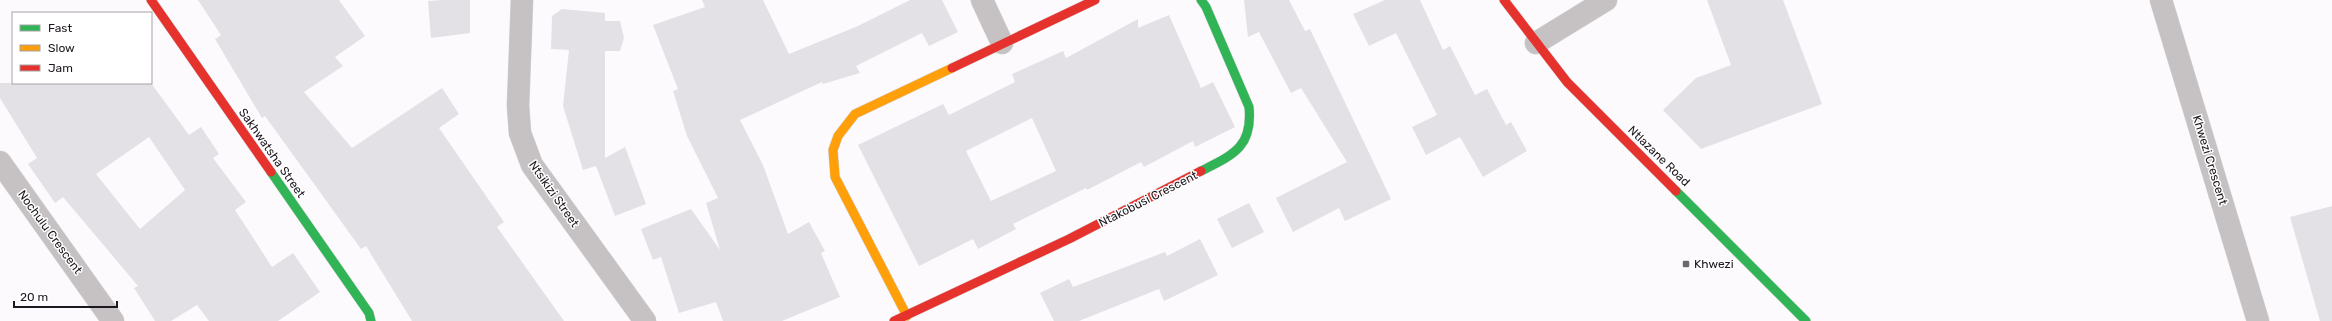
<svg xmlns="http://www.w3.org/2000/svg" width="2332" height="321" font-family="Rubik,sans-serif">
<rect width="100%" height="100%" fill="#fcfafd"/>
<g fill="#e4e1e6" fill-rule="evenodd">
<path d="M198 0H339L365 36 335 57 343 66 304 92 352 148 442 88 459 114 439 128 504 222 497 227 564 321H412L366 246 361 249 265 116 262 118 215 39 221 35Z"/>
<path d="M443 0H470V33L431 38 428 1Z"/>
<path d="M702 0H763L789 54 858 26 910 0H942L958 32 929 46 922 33 856 66 860 73 823 84 822 82 740 120 763 165 788 234 809 222 825 251 821 253 840 297 782 321H723L716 302 679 313 661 257 653 260 641 229 691 209 720 250 706 203 718 198 687 136 673 91 678 89 653 25 705 7Z"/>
<path d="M1244 0H1289L1305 31 1310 29 1391 199 1345 221 1339 208 1293 232 1276 198 1347 162 1301 88 1291 93 1259 32 1248 37Z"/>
<path d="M1385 0H1420L1443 50 1450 46 1475 95 1487 89 1506 125 1511 122 1527 151 1483 177 1460 137 1426 155 1412 127 1437 115 1396 33 1369 46 1353 14Z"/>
<path d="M1707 0H1783L1822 104 1701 149 1663 110 1696 78 1731 65Z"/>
<path d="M562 9 605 13V21H620L624 38 620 51H605V158L625 147 646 204 615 216 596 166 583 170 563 106 569 50 551 49 552 16Z"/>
<path d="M1169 15 1201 88 1213 82 1235 127 1195 147 1193 141 1144 167 1141 162 1087 190 1086 188 1013 224 1016 229 978 249 973 239 919 266 858 145 943 104 949 115 1015 82 1012 74 1063 51 1066 58 1138 19V28ZM1032 118 1056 171 991 201 966 151Z"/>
<path d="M0 83H151L189 135 201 127 219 154 213 158 246 202 235 210 272 267 293 253 320 292 278 321H209L197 305 171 321H155L134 288 138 286 63 197 55 203 28 164 37 158 0 98ZM149 137 185 190 140 229 96 174Z"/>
<path d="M1249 203 1264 232 1232 248 1217 219Z"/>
<path d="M2332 206V321H2320L2290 217Z"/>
<path d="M1200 239 1218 275 1164 301 1159 289 1079 321H1054L1040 293 1069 279 1073 287 1165 252 1167 256Z"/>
</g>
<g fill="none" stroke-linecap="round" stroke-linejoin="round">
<g stroke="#d8d7d9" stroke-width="23">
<g id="street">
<path d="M522 0 518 106 520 133 532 165 645 321"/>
<path d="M982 0 1002 43"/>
<path d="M2161 0 2258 321"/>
<path d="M1536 43 1606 0"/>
<path d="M0 162 113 321"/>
</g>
</g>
<g stroke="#d8d7d9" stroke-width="10">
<g id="fast">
<path d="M1201 0 1206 7 1249 107C1253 147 1233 155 1201 171"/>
<path d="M271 172 369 313 371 321"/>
<path d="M1676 191 1806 321"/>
</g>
</g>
<g stroke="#d8d7d9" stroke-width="10">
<path id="slow" d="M907 316 835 177 833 150 838 136 855 114 952 68"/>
</g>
<g stroke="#d8d7d9" stroke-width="10">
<g id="jam">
<path d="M151 0 271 172"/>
<path d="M1504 0 1567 82 1676 191"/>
<path d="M952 68 1095 0"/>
<path d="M894 321 1069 239 1201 171"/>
</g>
</g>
<use href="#street" stroke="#c6c2c3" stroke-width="22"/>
<use href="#fast" stroke="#30b455" stroke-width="9"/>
<use href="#slow" stroke="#ff9f0a" stroke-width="9"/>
<use href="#jam" stroke="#e5322d" stroke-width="9"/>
</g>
<rect fill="#6b676d" stroke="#fff" stroke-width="1.5" x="1682" y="260" width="8" height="8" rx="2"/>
<g text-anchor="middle" stroke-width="3" stroke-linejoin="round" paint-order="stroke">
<g font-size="12" fill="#1d181f" stroke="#fff">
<text transform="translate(272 153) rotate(55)" y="4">Sakhwatsha Street</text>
<text transform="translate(1659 156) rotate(44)" y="4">Ntlazane Road</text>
<text transform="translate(2210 160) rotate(73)" y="4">Khwezi Crescent</text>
<text transform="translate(554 194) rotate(55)" y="4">Ntsikizi Street</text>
<text transform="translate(1148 199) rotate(-27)" y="4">Ntakobusi Crescent</text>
<text transform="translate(50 232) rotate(54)" y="4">Nochulu Crescent</text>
</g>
<g font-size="12" fill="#1d181f" stroke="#fff" text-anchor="start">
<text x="1694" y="268">Khwezi</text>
</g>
</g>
<rect x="12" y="12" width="140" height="72" fill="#ffffff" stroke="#a5a3a5"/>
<rect x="20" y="25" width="20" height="6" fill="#30b455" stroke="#a5a3a5"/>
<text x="48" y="32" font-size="12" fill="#1d181f">Fast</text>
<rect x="20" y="45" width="20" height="6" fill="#ff9f0a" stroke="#a5a3a5"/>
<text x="48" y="52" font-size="12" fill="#1d181f">Slow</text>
<rect x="20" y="65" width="20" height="6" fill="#e5322d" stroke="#a5a3a5"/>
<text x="48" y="72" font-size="12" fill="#1d181f">Jam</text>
<path d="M14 301v6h103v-6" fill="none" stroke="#1d181f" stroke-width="2"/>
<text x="20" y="301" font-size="12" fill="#1d181f" stroke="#ffffff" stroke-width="3" paint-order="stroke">20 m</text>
</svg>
